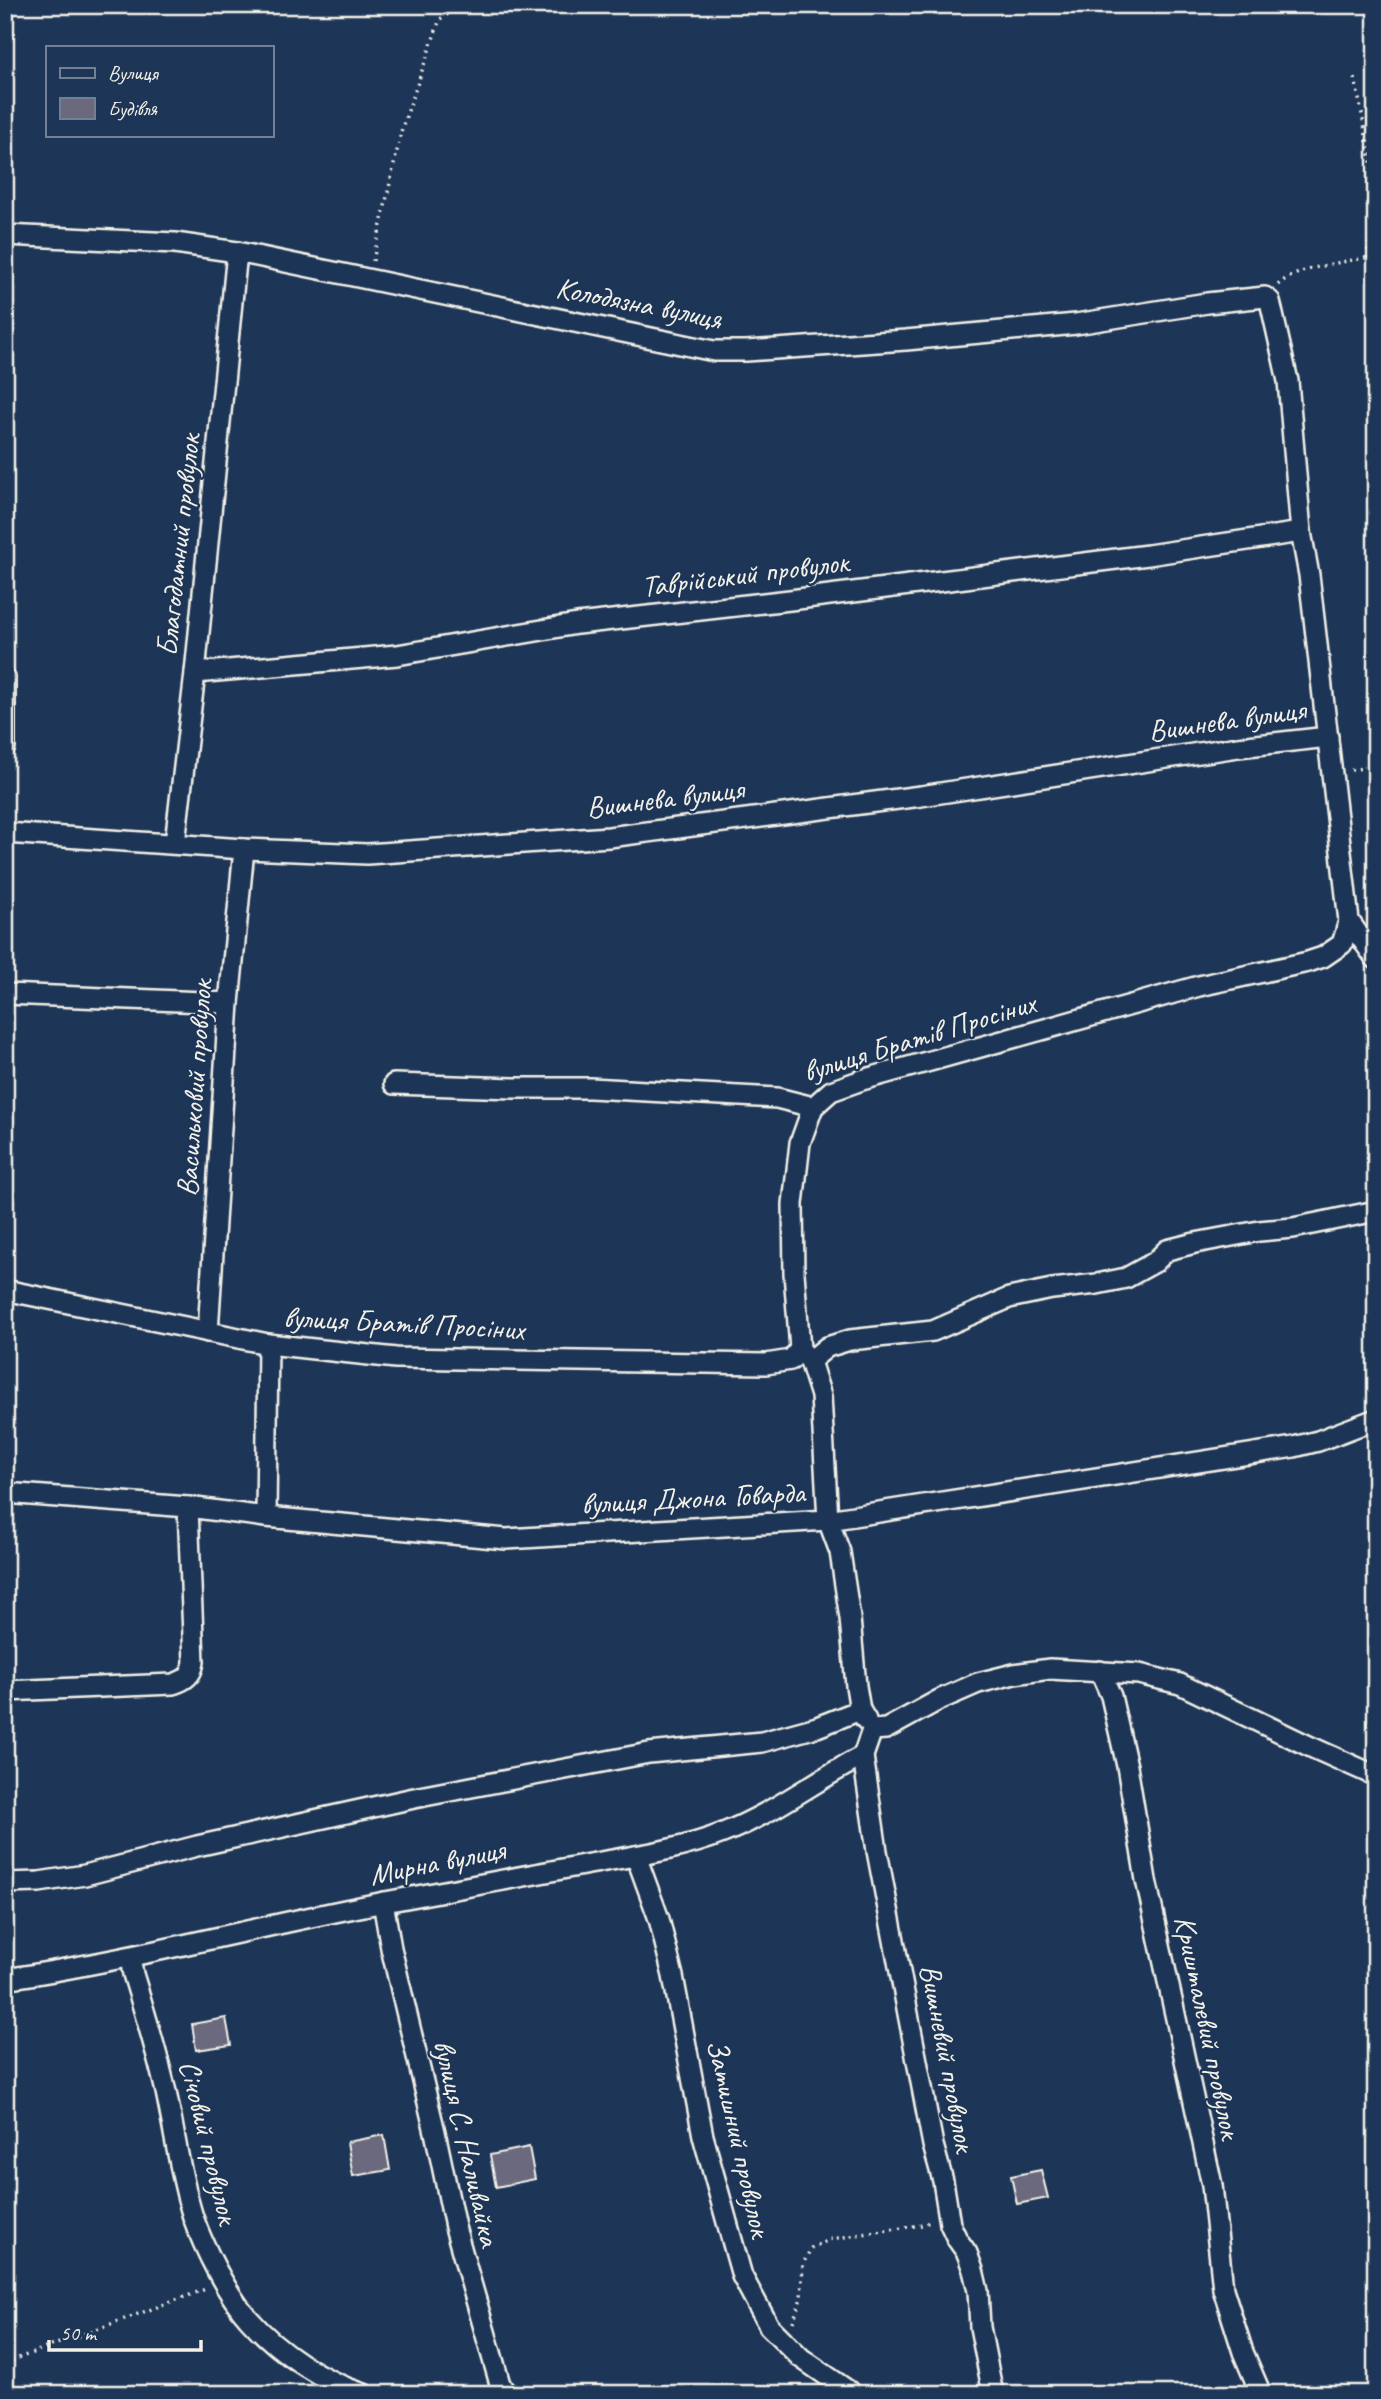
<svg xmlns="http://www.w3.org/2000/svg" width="1381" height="2399" font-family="Caveat,sans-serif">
<rect width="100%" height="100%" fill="#1d3557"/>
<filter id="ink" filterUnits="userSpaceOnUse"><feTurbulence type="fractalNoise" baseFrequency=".0143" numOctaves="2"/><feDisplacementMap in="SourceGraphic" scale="14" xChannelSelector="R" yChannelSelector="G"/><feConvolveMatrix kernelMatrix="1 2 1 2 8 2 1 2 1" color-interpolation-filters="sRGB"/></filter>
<g filter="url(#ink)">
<g fill="#6b697e" stroke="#f4f1e8" stroke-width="2">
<path d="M226 2018 231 2045 196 2050 192 2024Z"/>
<path d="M384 2135 390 2170 353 2176 347 2142Z"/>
<path d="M529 2147 535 2179 496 2187 490 2155Z"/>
<path d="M1041 2170 1048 2198 1017 2204 1011 2176Z"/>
</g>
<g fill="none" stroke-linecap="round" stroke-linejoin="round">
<g stroke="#f4f1e8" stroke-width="24">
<g id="street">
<path d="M5 235 175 243 237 252 714 351H746L906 340 1076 324 1207 303 1265 297 1270 301 1288 381 1301 532 1309 575 1349 921 1376 959"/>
<path d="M195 673 397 655 577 624 790 600 1148 555 1301 532"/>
<path d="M5 678V747"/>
<path d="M5 833 244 849 367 854 609 837 921 796 1238 747 1328 737"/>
<path d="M175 843 195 673 237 252"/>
<path d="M5 994 229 1003"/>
<path d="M394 1084 514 1088H590L777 1098 813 1107"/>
<path d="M813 1107 800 1143 793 1204 794 1273 800 1349 810 1361 821 1396 828 1520 840 1552 850 1618 856 1686 860 1710 866 1720"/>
<path d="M813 1107 831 1091 862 1080 1199 986 1308 962 1323 957 1342 944 1349 921"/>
<path d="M5 1290 268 1344 396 1358 766 1364 791 1360 800 1349"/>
<path d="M208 1332 229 1003 244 849"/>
<path d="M810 1361 827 1347 850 1340 933 1331 1009 1298 1052 1289 1097 1284 1126 1278 1155 1262 1167 1250 1195 1243 1259 1231 1293 1228 1376 1211"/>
<path d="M5 1493 188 1507 266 1517 506 1539 828 1520 1294 1447 1318 1441 1376 1419"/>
<path d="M266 1517 268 1344"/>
<path d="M1100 1671 1111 1696 1127 1766 1146 1880 1212 2185 1223 2289 1243 2352 1261 2394"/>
<path d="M5 1691 173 1684C186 1680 192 1675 194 1662L188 1507"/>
<path d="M872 1730 863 1756 877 1851 933 2145 943 2181 950 2224 957 2239 967 2253 973 2270 978 2291 980 2327 993 2394"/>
<path d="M872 1730 886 1729 939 1700 978 1683 1014 1674 1050 1669 1139 1674 1180 1684 1311 1747 1376 1776"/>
<path d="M636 1856 659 1919 673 1976 703 2136 742 2276 769 2326 801 2358 853 2394"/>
<path d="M5 1883 39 1882 85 1875 197 1846 414 1798 649 1753 762 1742 817 1727 860 1710"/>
<path d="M383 1902 391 1948 435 2132 455 2227 500 2384 506 2394"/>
<path d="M130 1958 133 1974C145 2013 157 2052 166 2092 175 2134 180 2176 193 2217 204 2248 227 2295 249 2319 278 2352 322 2381 364 2394"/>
<path d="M5 1979C133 1960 258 1926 385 1902 453 1889 521 1877 589 1864 633 1856 681 1850 723 1833 773 1814 815 1780 863 1756"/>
</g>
</g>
<g stroke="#f4f1e8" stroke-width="3.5" stroke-dasharray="2 5" stroke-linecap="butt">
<path d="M1355 78 1376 187"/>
<path d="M1367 258 1376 190"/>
<path d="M373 261 402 128 440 19 463 5"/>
<path d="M1278 285C1296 267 1350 261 1376 256"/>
<path d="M1351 770 1376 766"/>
<path d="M793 2322 801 2298 803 2264 811 2248 831 2239 921 2225 930 2222"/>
<path d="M5 2363 206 2289"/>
</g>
<use href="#street" stroke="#1d3557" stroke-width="19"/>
</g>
</g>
<g text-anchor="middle" stroke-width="5" stroke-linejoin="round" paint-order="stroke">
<g font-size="30" fill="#f4f1e8" stroke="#1d3557">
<text transform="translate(639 303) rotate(11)" y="10">Колодязна вулиця</text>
<text transform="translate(178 545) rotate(-84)" y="10">Благодатний провулок</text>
<text transform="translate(745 574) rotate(-7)" y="10">Таврійський провулок</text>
<text transform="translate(1227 720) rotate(-8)" y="10">Вишнева вулиця</text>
<text transform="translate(665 798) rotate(-7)" y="10">Вишнева вулиця</text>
<text transform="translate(919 1037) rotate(-17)" y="10">вулиця Братів Просіних</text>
<text transform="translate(194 1088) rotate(-86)" y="10">Васильковий провулок</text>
<text transform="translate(404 1323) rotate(3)" y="10">вулиця Братів Просіних</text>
<text transform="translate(693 1498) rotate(-3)" y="10">вулиця Джона Говарда</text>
<text transform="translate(437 1862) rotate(-11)" y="10">Мирна вулиця</text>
<text transform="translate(1208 2027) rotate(78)" y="10">Кришталевий провулок</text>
<text transform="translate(948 2058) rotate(79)" y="10">Вишневий провулок</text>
<text transform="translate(739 2138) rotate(77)" y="10">Затишний провулок</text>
<text transform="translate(209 2142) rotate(76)" y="10">Січовий провулок</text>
<text transform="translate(467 2143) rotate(77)" y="10">вулиця С. Наливайка</text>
</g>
</g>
<rect width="1381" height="2399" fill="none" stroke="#1d3557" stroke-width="28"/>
<rect x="14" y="14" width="1353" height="2371" fill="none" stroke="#f4f1e8" stroke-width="2.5" filter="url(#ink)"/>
<rect x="46" y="46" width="228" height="91" fill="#1d3557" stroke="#738091" stroke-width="2"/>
<rect x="60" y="68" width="35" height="10" fill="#1d3557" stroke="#738091" stroke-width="2"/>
<text x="108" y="80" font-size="21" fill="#f4f1e8">Вулиця</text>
<rect x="60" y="98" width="35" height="21" fill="#6b697e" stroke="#738091" stroke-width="2"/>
<text x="108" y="116" font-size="21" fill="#f4f1e8">Будівля</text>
<path d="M49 2340v10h152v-10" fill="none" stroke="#f4f1e8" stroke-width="3.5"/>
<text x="60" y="2340" font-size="21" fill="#f4f1e8" stroke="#1d3557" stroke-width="5" paint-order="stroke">50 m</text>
</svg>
